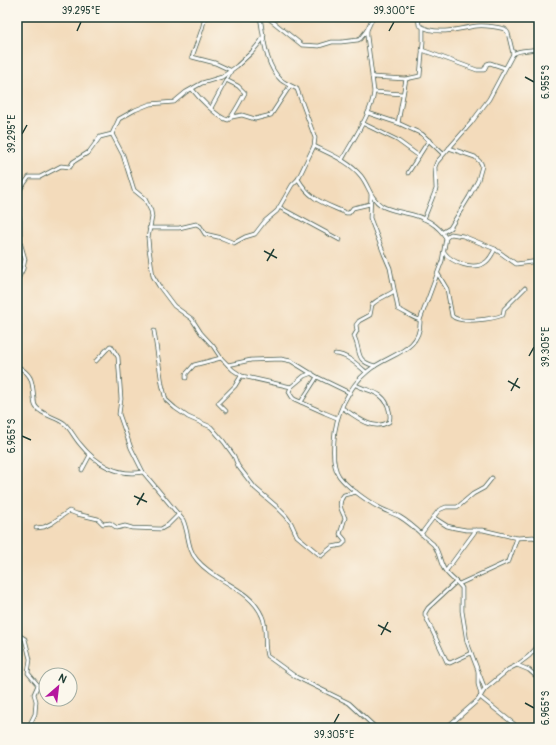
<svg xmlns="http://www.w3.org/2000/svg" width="556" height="745" font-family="Pangolin,sans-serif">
<rect width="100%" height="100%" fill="#fbf7ec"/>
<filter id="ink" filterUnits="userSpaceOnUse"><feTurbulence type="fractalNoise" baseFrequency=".025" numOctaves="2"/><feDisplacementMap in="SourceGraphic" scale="8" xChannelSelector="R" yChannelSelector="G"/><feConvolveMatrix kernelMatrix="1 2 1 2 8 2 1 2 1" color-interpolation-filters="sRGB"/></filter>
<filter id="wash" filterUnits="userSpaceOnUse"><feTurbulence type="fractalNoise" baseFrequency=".012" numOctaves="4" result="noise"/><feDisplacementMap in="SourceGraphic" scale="16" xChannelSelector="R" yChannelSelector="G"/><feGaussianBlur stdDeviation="0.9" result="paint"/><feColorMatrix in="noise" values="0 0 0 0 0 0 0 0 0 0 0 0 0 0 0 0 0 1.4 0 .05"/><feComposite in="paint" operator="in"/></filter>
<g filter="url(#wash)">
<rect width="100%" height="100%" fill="#f3dbbb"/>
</g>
<g filter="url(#ink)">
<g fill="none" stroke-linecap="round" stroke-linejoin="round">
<g stroke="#3f5548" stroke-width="4.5">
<g id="minor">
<path d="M205 17 202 29 192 57 215 63 230 70"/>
<path d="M267 17 302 45 319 46 332 42H341L358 40 360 39 367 30"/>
<path d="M418 17 419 25C437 37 459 28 477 26 487 25 496 27 505 29L508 33 513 54"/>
<path d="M422 50 477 70H484L487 64 490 63 505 68"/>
<path d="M372 77 406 79 420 76 423 42V28"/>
<path d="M192 89C199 98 218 118 228 120 233 116 241 100 245 93L238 86 226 80"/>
<path d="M374 92 403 94"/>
<path d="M211 108 231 71"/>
<path d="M368 113 398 123 422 134 443 154"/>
<path d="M232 117 242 115 255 119 271 115 290 86"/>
<path d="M362 123 397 140 419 156"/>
<path d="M398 123 406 79"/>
<path d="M112 134 123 155 134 190 145 199 151 211 152 217 148 238 149 249 153 276 159 286 174 306 192 319 201 333 213 346 221 358 233 370 242 376 291 387 304 376 312 373"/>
<path d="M314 146C330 154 349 161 361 176 369 186 370 198 382 206 389 210 397 211 405 213 421 216 437 223 446 238L442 261 420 320C422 352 388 354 368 371 348 387 335 416 334 441 333 452 333 467 339 476 346 486 367 501 378 507 385 511 393 513 400 517 412 524 422 535 433 544 439 551 439 559 443 567 447 576 457 581 462 588V611L467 642 485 689 478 700 446 728"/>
<path d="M342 160C352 141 372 113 374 92L367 36V30L373 17"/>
<path d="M408 173 429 140"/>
<path d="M298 179C311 201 324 203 346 213H349L353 208 370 204"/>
<path d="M17 194 29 177H40L61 166 70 167 73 162 89 152 100 137 112 134 119 119 135 110 150 104 174 102 186 92 202 83 222 77 237 66 252 52 261 41 264 35"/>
<path d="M371 194 370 218 384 254 390 268 398 309C405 312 412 318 420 320"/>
<path d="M279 207 340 240"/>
<path d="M17 208 20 220V242L25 259 23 269 17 281"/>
<path d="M424 219 436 189 435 167 437 162 471 123 489 99 513 54C522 48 530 52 539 48"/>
<path d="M149 228H179L196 224 200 226 205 234 222 238 234 243 245 237 255 234 265 221 277 211 292 185 298 179 314 146 315 138 297 89C292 86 286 84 281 80 265 65 264 38 260 17"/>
<path d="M443 232 450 228 469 197 478 180 482 166 481 163 475 157 449 148"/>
<path d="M446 238 451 234 463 236 495 249 516 264 539 261"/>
<path d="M444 252C452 263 474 271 486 262 490 259 493 253 495 249"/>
<path d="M438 274 447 289 452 316C460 324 493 319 503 315L504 309 525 288"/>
<path d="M154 331 162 384 166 400 175 408 188 417 211 427 224 442 234 456 238 466 255 488 276 506 286 516 291 523 297 536 321 556 332 547 342 545 345 542V540L340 534 345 518C341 509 337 504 344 495L356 492"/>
<path d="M335 354C346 354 358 365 366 372"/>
<path d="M96 361 110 346H111L118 357 121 399 119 414 131 448 143 472 183 520C189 533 187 549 197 560 215 582 250 588 262 616 268 628 263 643 267 656L296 677 349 703 376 728"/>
<path d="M228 365 251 360 281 359 291 361 317 377 350 393"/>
<path d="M17 366C33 375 32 381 34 398 34 401 34 404 36 407 43 416 57 417 65 424 71 430 74 437 80 444 95 463 117 477 143 472"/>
<path d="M375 366C354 360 362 353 354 336L357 331 356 325 359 321 370 315C371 312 371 308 372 305 375 300 389 295 394 291"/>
<path d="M186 378V374L194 365 221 358"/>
<path d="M291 387 289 392 292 397 294 399 325 413 337 418"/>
<path d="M301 402 317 377"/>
<path d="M342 408C357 416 371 432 389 422 391 417 390 414 389 410 385 391 369 392 356 385"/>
<path d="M226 411 218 403 235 386 241 376"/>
<path d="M82 470 90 455"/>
<path d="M433 517 447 526 455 528 466 530H483L517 538 533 537 539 539"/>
<path d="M36 528 44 527 52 523 69 511 77 514 98 519 103 524 110 523 117 528 125 526 132 528 161 529 168 525 179 514"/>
<path d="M421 534 439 510 446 507H457L460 505 473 494 484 488 492 478"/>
<path d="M446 571 476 530"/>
<path d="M456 582 428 608 425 613V615L447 662 450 663 471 653"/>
<path d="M459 584 509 561 517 538"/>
<path d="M17 634 25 639 30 659 28 673 38 685 34 694 36 701 35 714 28 728"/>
<path d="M517 665 529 656 539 645"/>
<path d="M478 671V684L481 695"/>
<path d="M485 689 509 669 517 665 529 670 539 679"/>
<path d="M480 697 514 724 516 728"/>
</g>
</g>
<use href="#minor" stroke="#fff" stroke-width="3"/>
</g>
</g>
<path fill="none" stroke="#1f3d34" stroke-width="1.5" d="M77 31 81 22M389 31 394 22M525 77 534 82M22 134 27 125M264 251 277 258M267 261 274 249M529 356 534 347M508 381 520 388M511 391 518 378M22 436 31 440M134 496 147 502M137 505 144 493M378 625 391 632M381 635 388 622M525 703 534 708M334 723 339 714"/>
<rect width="556" height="745" fill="none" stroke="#fbf7ec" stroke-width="44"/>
<g transform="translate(58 687) rotate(28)"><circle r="19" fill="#fbf7ec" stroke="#a3ada2"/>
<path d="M0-3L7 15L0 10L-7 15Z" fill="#b5179e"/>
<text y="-6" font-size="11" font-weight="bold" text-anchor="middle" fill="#1f3d34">N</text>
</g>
<rect x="22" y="22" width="512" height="701" fill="none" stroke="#1f3d34" stroke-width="1.5"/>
<g font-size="10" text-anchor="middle" fill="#1f3d34">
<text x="81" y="14">39.295°E</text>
<text x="394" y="14">39.300°E</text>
<text transform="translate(545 82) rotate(-90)" y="4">6.955°S</text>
<text transform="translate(11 134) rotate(-90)" y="4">39.295°E</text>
<text transform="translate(545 347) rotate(-90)" y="4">39.305°E</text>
<text transform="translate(11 436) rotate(-90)" y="4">6.965°S</text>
<text transform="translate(545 708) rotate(-90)" y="4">6.965°S</text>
<text x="334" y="738">39.305°E</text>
</g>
</svg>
